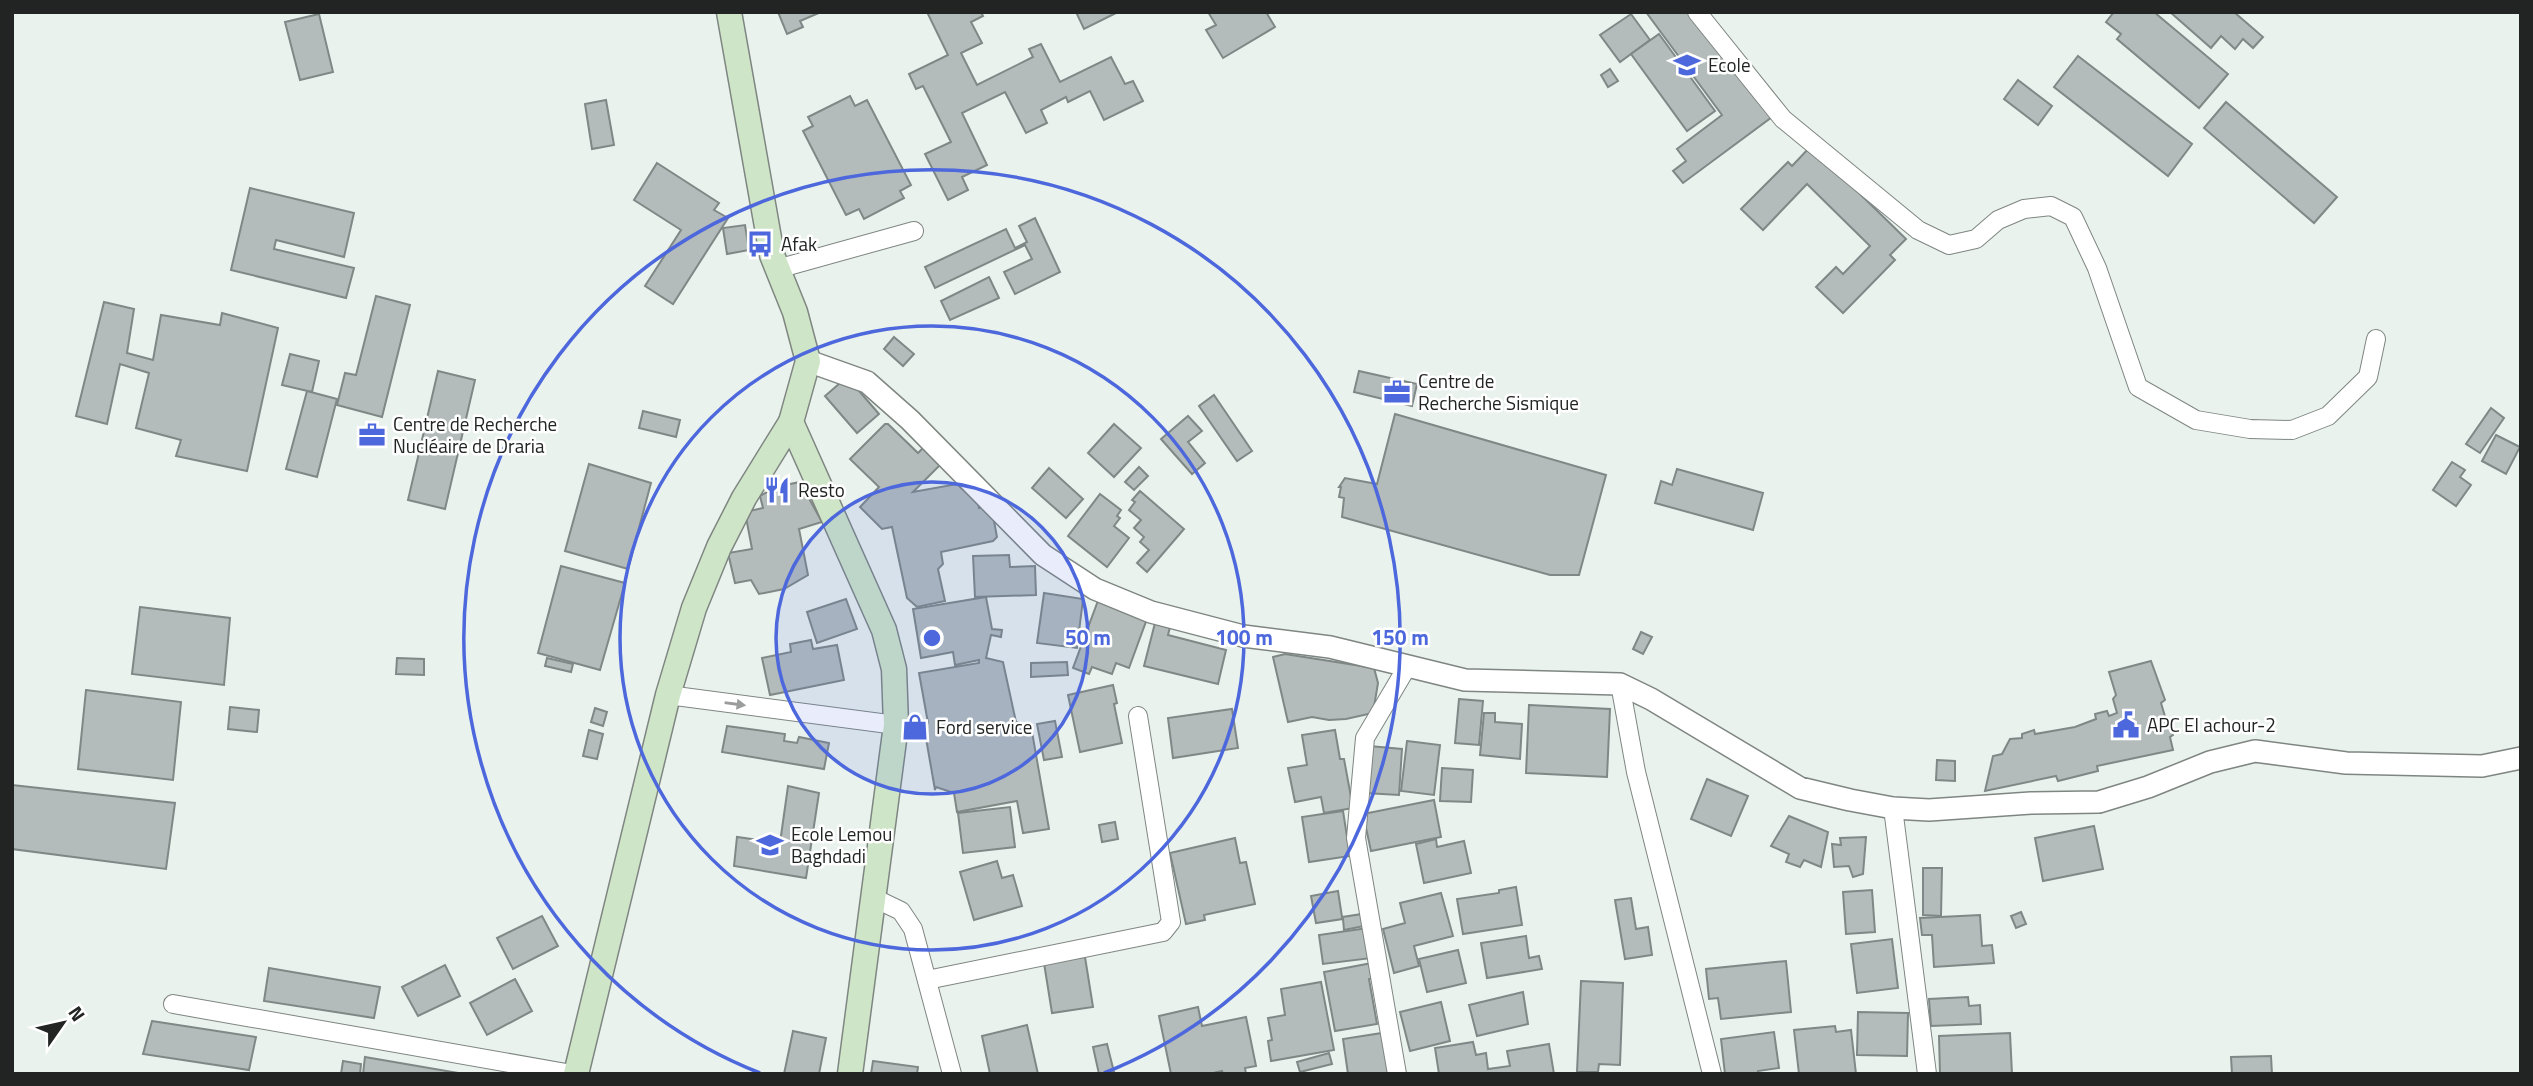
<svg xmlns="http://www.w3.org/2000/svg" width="2533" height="1086" font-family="'Titillium Web',sans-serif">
<rect width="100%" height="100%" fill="#eaf2ed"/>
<g fill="#b3bcbb" stroke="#7f8886" stroke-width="2">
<path d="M778 12H821L800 21 803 27 787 34Z"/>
<path d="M927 12H981L983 16 971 22 982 43 961 53 977 85 1033 57 1029 49 1041 44 1060 82 1111 57 1125 84 1133 81 1143 101 1104 120 1090 91 1068 102 1066 97 1041 110 1047 123 1026 133 1005 92 962 113 987 165 962 177 968 190 948 200 925 154 951 142 923 86 916 89 909 74 948 55Z"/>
<path d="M1076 12H1118L1084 29Z"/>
<path d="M1208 12H1266L1275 27 1223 58 1206 30 1216 25Z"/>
<path d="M1646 12H1689L1772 117 1683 183 1673 171 1686 161 1677 149 1722 115Z"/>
<path d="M2114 12H2154L2228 74 2199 108 2117 39 2121 34 2106 22Z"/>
<path d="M2170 12H2234L2263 37 2253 48 2243 39 2235 49 2221 36 2211 48Z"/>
<path d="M319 14 333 72 300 80 285 22Z"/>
<path d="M1631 14 1650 40 1620 62 1600 35Z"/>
<path d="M1659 34 1715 111 1687 131 1631 54Z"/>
<path d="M2078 56 2192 144 2168 176 2054 87Z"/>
<path d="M1610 69 1618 81 1608 87 1601 75Z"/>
<path d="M2018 80 2052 106 2038 125 2004 99Z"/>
<path d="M850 96 855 106 867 100 911 185 900 191 904 198 864 219 859 209 846 215 803 131 813 126 808 117Z"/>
<path d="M606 100 614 145 592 149 585 104Z"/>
<path d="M2226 102 2337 197 2314 223 2204 128Z"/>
<path d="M1811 146 1906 239 1890 255 1895 260 1843 313 1816 287 1836 267 1843 274 1870 246 1807 184 1763 230 1741 209 1788 162 1792 166Z"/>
<path d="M657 163 719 203 714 210 728 218 673 304 645 286 681 230 634 200Z"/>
<path d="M250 188 354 213 344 257 276 240 274 249 354 268 346 298 231 270Z"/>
<path d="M1035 218 1060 272 1015 294 1004 272 1032 259 1025 245 935 288 925 267 1006 229 1015 248 1027 242 1019 226Z"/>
<path d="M745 225 749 250 727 254 723 228Z"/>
<path d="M989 277 999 298 950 320 941 301Z"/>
<path d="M376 296 410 305 382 417 337 405 345 373 356 375Z"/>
<path d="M104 302 134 309 127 353 153 360 161 315 220 325 222 313 278 328 247 471 176 456 181 440 136 428 149 373 120 364 107 424 76 416Z"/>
<path d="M894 337 914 354 903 366 884 349Z"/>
<path d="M290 354 319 361 312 392 282 385Z"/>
<path d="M438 371 475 380 445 509 408 500Z"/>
<path d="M1359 371 1417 384 1412 406 1354 392Z"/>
<path d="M847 377 879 414 857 433 825 396Z"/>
<path d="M307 391 337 399 317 477 286 469Z"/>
<path d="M1214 395 1252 451 1237 461 1199 406Z"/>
<path d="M2491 408 2504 418 2480 453 2466 444Z"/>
<path d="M643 411 680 420 676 437 639 428Z"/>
<path d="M1395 414 1606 475 1579 575H1550L1342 517 1344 498 1339 497 1341 487H1339L1345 478 1377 484Z"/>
<path d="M1188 416 1202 431 1188 442 1205 463 1192 474 1161 439Z"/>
<path d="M885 424H888L918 453 923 448 940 465 913 492 957 484 969 495 976 494 979 508 991 505 997 537 993 541 941 552 943 564 938 569 945 601 917 607 907 598 892 527 882 529 860 507 879 487 850 459Z"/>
<path d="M1114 424 1141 448 1114 477 1088 453Z"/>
<path d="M2496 435 2520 447 2506 474 2482 461Z"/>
<path d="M2452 462 2465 470 2460 477 2471 485 2456 506 2433 490Z"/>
<path d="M589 464 651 483 628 569 565 551Z"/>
<path d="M1139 467 1148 476 1134 490 1125 482Z"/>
<path d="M1049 468 1083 499 1066 518 1032 488Z"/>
<path d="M1677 469 1763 493 1753 530 1655 503 1661 481 1672 485Z"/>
<path d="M800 482 822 522 799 529 808 575 784 589 759 594 751 580 735 583 728 553 752 549 745 512 763 508 760 496 776 487Z"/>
<path d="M1140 491 1184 529 1147 572 1137 563 1149 550 1140 542 1144 537 1134 528 1141 520 1129 510 1135 502 1132 500Z"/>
<path d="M1100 494 1121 510 1117 516 1120 518 1114 526 1129 538 1107 567 1068 536Z"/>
<path d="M1009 555 1010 567 1035 566 1036 595 975 597 973 556Z"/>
<path d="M561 566 625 583 600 670 538 653Z"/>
<path d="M1044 593 1083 599 1077 648 1037 643Z"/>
<path d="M986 597 992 629 1002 630 1001 637 991 635 986 658 1003 662 1016 722 1031 726 1049 829 1023 833 1017 801 957 812 954 793 936 787 935 790 924 727 928 723 919 673 979 663V660L955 665 953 652 921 658 913 609Z"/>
<path d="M1099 598 1148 616 1129 668 1116 663 1112 674 1092 667 1089 674 1073 668Z"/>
<path d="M846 599 857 629 817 643 807 612Z"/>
<path d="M140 607 230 618 224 685 132 674Z"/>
<path d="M1155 623 1170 627 1168 635 1226 650 1218 684 1144 666Z"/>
<path d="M1641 632 1652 637 1643 654 1633 649Z"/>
<path d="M811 640 813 649 837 645 844 680 770 695 762 658 791 652 790 644Z"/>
<path d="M1285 654 1374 668 1378 683 1373 713 1346 719 1329 720 1312 717 1288 722 1273 657Z"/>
<path d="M397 658 424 659V675L396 674Z"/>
<path d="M547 658 573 664 571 672 545 666Z"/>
<path d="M2151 661 2165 700 2161 703 2167 723H2171L2173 735 2170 737 2173 750 2097 766 2098 771 2058 781 2056 776 1985 791 1993 756 2002 754 2010 739 2022 738V734L2034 730 2035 734 2075 727 2096 719 2095 714 2107 711 2109 716 2117 713 2113 699 2116 695 2109 672Z"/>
<path d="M1067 662 1068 675 1031 677V663Z"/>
<path d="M1113 685 1117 703 1114 704 1122 743 1080 752 1068 695Z"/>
<path d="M86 690 181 702 173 780 78 769Z"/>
<path d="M1459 699 1483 701 1479 745 1455 743Z"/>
<path d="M1529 705 1610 709 1607 777 1526 773Z"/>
<path d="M230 707 259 710 257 732 228 729Z"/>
<path d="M595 708 607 712 603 726 591 722Z"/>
<path d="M1232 709 1238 748 1173 758 1168 718Z"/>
<path d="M1484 713H1495V722L1522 724 1520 759 1480 755Z"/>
<path d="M1055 721 1062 757 1044 760 1037 724Z"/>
<path d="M727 726 785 734 784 741 797 743 799 737 829 743 824 769 722 752Z"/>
<path d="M589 730 603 734 597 759 583 756Z"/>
<path d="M1335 730 1340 759H1344L1353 808 1324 813 1321 797 1295 802 1288 768 1307 765 1302 735Z"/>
<path d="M1407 741 1440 745 1434 795 1401 791Z"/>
<path d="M1369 746 1402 749 1399 795 1365 793Z"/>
<path d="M1937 760 1955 761V781L1936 780Z"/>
<path d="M1442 768 1473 770 1471 802 1440 801Z"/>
<path d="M1707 779 1748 796 1731 836 1691 819Z"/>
<path d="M12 785 175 803 166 869 12 849Z"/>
<path d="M788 786 819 793 806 878 734 866 737 837 780 843Z"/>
<path d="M1434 800 1441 837 1371 851 1363 814Z"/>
<path d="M1010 807 1015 847 963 853 958 813Z"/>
<path d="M1343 811 1350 856 1309 862 1302 817Z"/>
<path d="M1789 816 1828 832 1821 867 1804 860 1800 867 1786 862 1789 854 1771 846Z"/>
<path d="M1115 822 1118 839 1102 842 1099 825Z"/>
<path d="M2094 826 2103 869 2043 881 2035 838Z"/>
<path d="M1866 837 1863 874 1853 877 1849 866 1834 867 1832 844 1841 845 1840 838Z"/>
<path d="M1235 838 1240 863 1246 862 1255 904 1204 915 1205 920 1186 924 1170 853Z"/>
<path d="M1436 839 1437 847 1464 841 1471 873 1424 883 1416 844Z"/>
<path d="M997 861 1002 878 1013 875 1022 906 974 920 960 872Z"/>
<path d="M1923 868H1942L1941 916 1923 915Z"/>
<path d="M1516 887 1522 925 1463 934 1457 899 1499 893V890Z"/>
<path d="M1872 890 1875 932 1846 934 1843 892Z"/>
<path d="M1338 891 1342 917 1362 914 1364 926 1344 930 1343 919 1316 923 1311 896Z"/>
<path d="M1441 893 1453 936 1414 946 1419 966 1394 973 1383 929 1405 923 1400 903Z"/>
<path d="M1631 898 1636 929 1648 927 1652 955 1625 959 1615 900Z"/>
<path d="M2021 912 2026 924 2016 928 2011 916Z"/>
<path d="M1980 915 1982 946 1992 945 1994 963 1934 967 1932 935H1922L1920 918Z"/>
<path d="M542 916 558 946 513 969 497 938Z"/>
<path d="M1368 928 1372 958 1323 964 1319 935Z"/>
<path d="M1526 936 1529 958 1539 956 1542 969 1487 978 1481 943Z"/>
<path d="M1892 939 1898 988 1857 993 1851 944Z"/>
<path d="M1458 950 1466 983 1427 992 1419 959Z"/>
<path d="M1085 957 1093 1007 1052 1013 1044 963Z"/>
<path d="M1786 961 1791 1012 1721 1019 1718 998 1709 999 1706 969Z"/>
<path d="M1372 963 1375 978 1369 979 1377 1024 1335 1031 1324 972Z"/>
<path d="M445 965 460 996 418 1016 402 987Z"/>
<path d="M269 968 380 987 374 1018 264 1001Z"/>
<path d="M515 979 532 1011 487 1035 470 1003Z"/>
<path d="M1581 981 1623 983 1620 1065 1599 1064 1598 1072H1577Z"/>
<path d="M1321 982 1334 1050 1271 1061 1268 1041 1272 1040 1268 1018 1285 1015 1281 989Z"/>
<path d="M1523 992 1528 1024 1477 1036 1469 1005Z"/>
<path d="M1968 997 1969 1006 1980 1005 1981 1024 1931 1026 1929 999Z"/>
<path d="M1441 1002 1450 1041 1410 1051 1400 1012Z"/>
<path d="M1198 1007 1202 1026 1246 1017 1256 1066 1245 1068 1246 1074H1223L1222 1071 1209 1074H1171L1159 1016Z"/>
<path d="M1858 1012 1908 1013 1907 1056 1857 1055Z"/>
<path d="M152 1021 256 1037 249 1070 143 1054Z"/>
<path d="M1027 1025 1038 1074H990L982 1036Z"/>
<path d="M1835 1026 1836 1032 1851 1030 1856 1074H1799L1794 1030Z"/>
<path d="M793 1031 826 1038 819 1074H784Z"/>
<path d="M1774 1032 1779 1068 1758 1071V1074H1725L1721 1039Z"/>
<path d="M1382 1033 1389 1074H1348L1343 1039Z"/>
<path d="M2010 1033 2012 1074H1940L1939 1036Z"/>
<path d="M1473 1042 1476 1055 1486 1053 1488 1069 1510 1066 1507 1051 1549 1044 1554 1074H1439L1435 1048Z"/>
<path d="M1107 1044 1114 1072 1099 1074 1093 1047Z"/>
<path d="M1329 1053 1332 1064 1300 1072 1297 1062Z"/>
<path d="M2271 1056 2272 1074H2232L2231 1057Z"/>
<path d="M365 1057 464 1074H363Z"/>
<path d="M343 1061 361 1064 360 1074H341Z"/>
<path d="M873 1061 918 1067 917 1074H871Z"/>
</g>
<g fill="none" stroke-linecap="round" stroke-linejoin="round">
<g stroke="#7f8682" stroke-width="20">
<g id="minor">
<path d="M1697 12 1783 119 1918 230 1949 245 1976 239 1998 220 2024 209 2051 206 2073 217 2097 268 2138 387 2196 420 2250 429 2292 430 2328 416 2368 377 2376 339"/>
<path d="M777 269 914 231"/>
<path d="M1620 684 1636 772 1712 1074"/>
<path d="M668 695 896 725"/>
<path d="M1893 808 1927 1074"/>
<path d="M874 898 901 911 913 929 952 1074"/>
<path d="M927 980 1163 932 1171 922 1138 716"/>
<path d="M173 1004 572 1074"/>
<path d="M1397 1074 1356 838 1365 738 1407 667"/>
</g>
</g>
<g stroke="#7f8682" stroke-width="24">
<path id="tertiary" d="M808 361 867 382 910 420 1043 555 1095 589 1151 612 1243 636 1330 647 1465 680 1620 684 1651 699 1800 788 1850 800 1893 808 1929 810 2031 803 2099 802 2148 787 2210 762 2255 751 2346 763 2482 766 2521 758"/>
</g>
<g stroke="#7f8682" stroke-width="27">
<g id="secondary">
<path d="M729 12 772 255 795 312 808 361 791 422 884 630 894 669 896 725 850 1074"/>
<path d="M576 1074 668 695 694 608 719 547 744 498 791 422"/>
</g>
</g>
<use href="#minor" stroke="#fff" stroke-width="18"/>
<use href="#tertiary" stroke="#fff" stroke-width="21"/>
<use href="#secondary" stroke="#cfe5c8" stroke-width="24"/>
</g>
<defs><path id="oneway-solid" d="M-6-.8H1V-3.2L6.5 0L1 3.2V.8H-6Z" transform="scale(1.75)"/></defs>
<use fill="#9b9c9c" href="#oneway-solid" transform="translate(735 704) rotate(8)"/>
<circle cx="932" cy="638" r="156" fill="#4d67dc" fill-opacity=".12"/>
<g fill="none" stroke="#4d67dc" stroke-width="3.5">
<circle cx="932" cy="638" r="156"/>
<circle cx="932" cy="638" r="312"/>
<path d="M760 1073A468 468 0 1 1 1104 1073"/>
</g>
<defs>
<g id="school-bare" transform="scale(2.1)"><path d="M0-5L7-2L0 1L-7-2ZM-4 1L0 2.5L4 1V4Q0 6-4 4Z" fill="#4d67dc" stroke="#fff" stroke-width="2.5" paint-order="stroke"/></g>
<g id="bus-bare" transform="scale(2.1)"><path d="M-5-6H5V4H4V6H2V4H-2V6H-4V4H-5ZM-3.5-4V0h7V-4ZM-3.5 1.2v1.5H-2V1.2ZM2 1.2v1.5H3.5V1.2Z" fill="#4d67dc" stroke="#fff" stroke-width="2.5" paint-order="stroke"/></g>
<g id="office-bare" transform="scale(2.1)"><path d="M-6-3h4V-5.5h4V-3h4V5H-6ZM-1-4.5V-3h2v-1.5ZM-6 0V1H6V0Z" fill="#4d67dc" stroke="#fff" stroke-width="2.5" paint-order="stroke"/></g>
<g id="restaurant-bare" transform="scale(2.1)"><path d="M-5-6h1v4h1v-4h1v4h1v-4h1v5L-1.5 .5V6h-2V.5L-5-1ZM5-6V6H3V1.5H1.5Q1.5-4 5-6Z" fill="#4d67dc" stroke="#fff" stroke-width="2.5" paint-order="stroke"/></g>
<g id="civic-bare" transform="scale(2.1)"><path d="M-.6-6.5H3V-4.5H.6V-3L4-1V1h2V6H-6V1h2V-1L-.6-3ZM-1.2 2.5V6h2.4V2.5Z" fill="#4d67dc" stroke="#fff" stroke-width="2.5" paint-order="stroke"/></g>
<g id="shop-bare" transform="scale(2.1)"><path d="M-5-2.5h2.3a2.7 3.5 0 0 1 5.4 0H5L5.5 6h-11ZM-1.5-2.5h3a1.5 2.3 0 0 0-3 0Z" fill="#4d67dc" stroke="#fff" stroke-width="2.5" paint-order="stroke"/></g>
</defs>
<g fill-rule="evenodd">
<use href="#school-bare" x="1687" y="65"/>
<use href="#bus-bare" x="760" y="244"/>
<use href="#office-bare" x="1397" y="392"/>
<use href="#office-bare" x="372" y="435"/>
<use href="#restaurant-bare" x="777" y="490"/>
<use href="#civic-bare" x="2126" y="725"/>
<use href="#shop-bare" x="915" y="727"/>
<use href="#school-bare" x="770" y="845"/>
</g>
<g text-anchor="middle" stroke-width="5" stroke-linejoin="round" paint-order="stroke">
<g font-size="19" fill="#212422" stroke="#fff" text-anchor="start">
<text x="1708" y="72">Ecole</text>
<text x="781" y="251">Afak</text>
<text x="1418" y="388">Centre de<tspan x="1418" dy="22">Recherche Sismique</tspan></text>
<text x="393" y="431">Centre de Recherche<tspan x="393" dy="22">Nucléaire de Draria</tspan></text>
<text x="798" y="497">Resto</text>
<text x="2147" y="732">APC El achour-2</text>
<text x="936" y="734">Ford service</text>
<text x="791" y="841">Ecole Lemou<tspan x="791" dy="22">Baghdadi</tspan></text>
</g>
</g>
<circle cx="932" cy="638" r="10" fill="#4d67dc" stroke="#fff" stroke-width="3.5"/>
<g font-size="21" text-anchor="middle" font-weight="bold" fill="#4d67dc" stroke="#fff" stroke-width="5" stroke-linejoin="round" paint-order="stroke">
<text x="1088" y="645">50 m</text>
<text x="1244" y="645">100 m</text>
<text x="1400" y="645">150 m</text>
</g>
<rect width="2533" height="1086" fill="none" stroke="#212422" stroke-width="28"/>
<g transform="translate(63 1023) rotate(56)" stroke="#ffffff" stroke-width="5" paint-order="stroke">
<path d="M0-5L12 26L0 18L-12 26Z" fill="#212422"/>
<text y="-10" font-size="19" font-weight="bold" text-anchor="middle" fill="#212422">N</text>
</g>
</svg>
